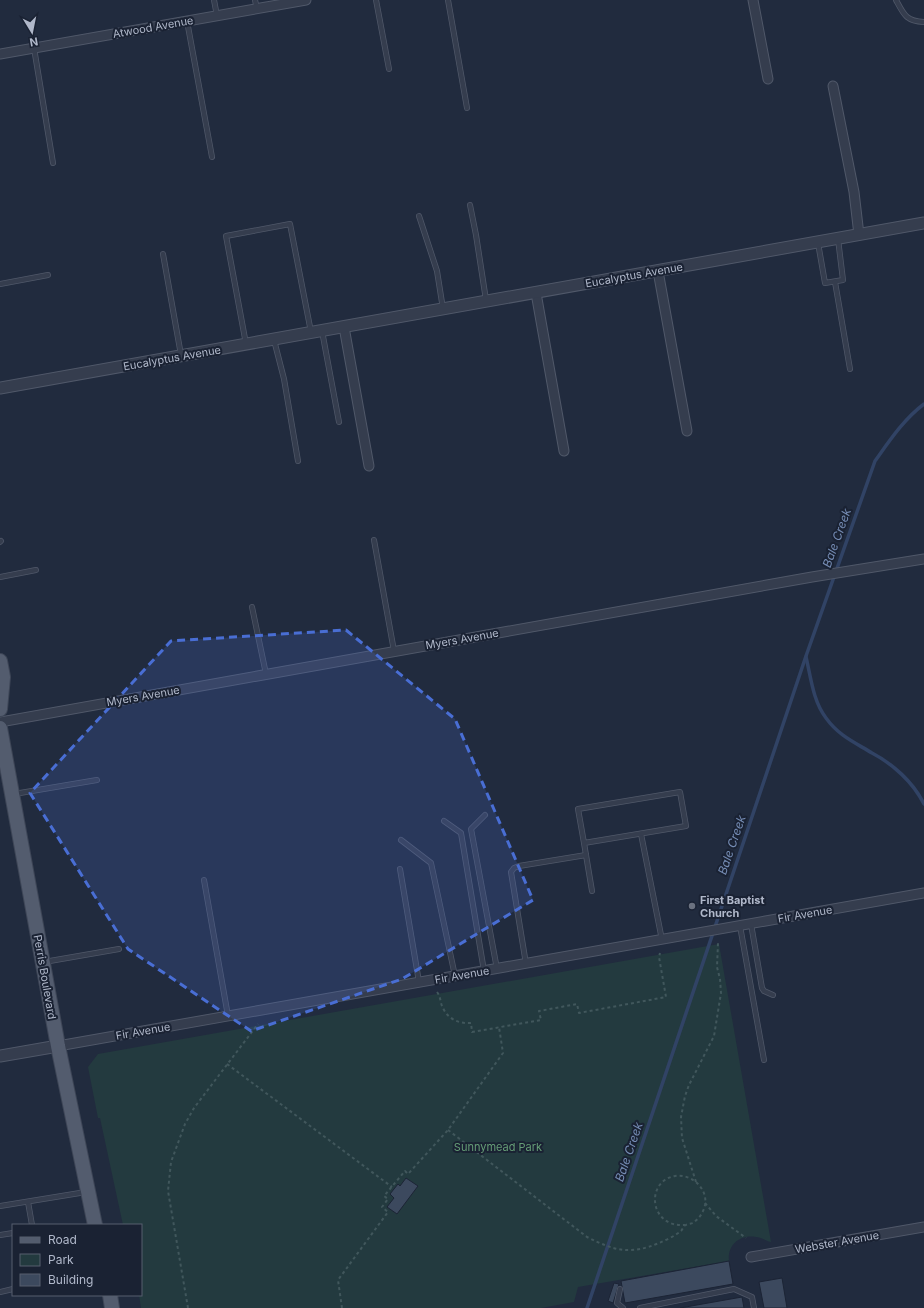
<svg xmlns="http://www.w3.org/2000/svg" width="924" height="1308" font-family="Inter,sans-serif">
<rect width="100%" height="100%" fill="#212b3e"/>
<path fill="#233a3f" d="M719 944 771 1242C766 1241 761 1237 756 1237 740 1234 727 1245 729 1261L578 1287 574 1302 541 1308H141L139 1295H141V1225H123L100 1118H98L88 1067 98 1054Z"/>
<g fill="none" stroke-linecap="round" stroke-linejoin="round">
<g stroke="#314365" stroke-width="3.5">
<path d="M806 657C811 678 813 701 826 718 839 736 854 742 872 753 893 764 913 782 924 804"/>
<path d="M587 1308 806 656 875 461C890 440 904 419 924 404"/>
</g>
</g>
<g fill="#3c495e" stroke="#1c2435">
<path d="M406 1178 418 1186 397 1214 387 1207 394 1198 390 1194 398 1184 400 1186Z"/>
<path d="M729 1261 733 1284 625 1303 621 1281Z"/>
<path d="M782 1278 787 1308H764L759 1282Z"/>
<path d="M614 1283 619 1284 613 1303 608 1301Z"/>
<path d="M742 1297 744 1308H680Z"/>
</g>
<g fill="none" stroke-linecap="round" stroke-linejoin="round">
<g stroke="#505869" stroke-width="6">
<g id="service">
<path d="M214 0 217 16"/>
<path d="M255 0 257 9"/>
<path d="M376 0 389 69"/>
<path d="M448 0 467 108"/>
<path d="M896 0C904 15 906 21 924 22"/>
<path d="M187 21 212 157"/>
<path d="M34 48 53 163"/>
<path d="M470 205 476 235 486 300"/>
<path d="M419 216 437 271 443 309"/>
<path d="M818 243 825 283 843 280 838 239"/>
<path d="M163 254 181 355"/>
<path d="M835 282 850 369"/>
<path d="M0 284 48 275"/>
<path d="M322 331 339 422"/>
<path d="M274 340 284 379 298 461"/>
<path d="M246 344 226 236 290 224 311 332"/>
<path d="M374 540 394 651"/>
<path d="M0 542 1 541"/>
<path d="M0 577 36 570"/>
<path d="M252 607 266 674"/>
<path d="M14 794 97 780"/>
<path d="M485 815 471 829 497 969"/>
<path d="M444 821 461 833 484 971"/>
<path d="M641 834 662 940"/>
<path d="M401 840 431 863 455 976"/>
<path d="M584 843 578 809 680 792 686 826 584 843 592 891"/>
<path d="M400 869 419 982"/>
<path d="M204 880 228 1016"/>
<path d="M751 924 762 988 764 991 773 995"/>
<path d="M740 926 764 1060"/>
<path d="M44 962 119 949"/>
<path d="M526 964 511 872 514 868 519 866 586 855"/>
<path d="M28 1202 32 1225"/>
<path d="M0 1206 86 1192"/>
<path d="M0 1235 13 1233"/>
<path d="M620 1289 617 1303 623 1308"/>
<path d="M0 1292 13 1289"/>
<path d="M640 1308 734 1289 752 1297 754 1308"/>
</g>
</g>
<g stroke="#505869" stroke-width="11">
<g id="minor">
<path d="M753 0 768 79"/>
<path d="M0 54 306 0"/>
<path d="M833 86 854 192 859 235"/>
<path d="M658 271 687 431"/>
<path d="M536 293 564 451"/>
<path d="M344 327 369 466"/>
<path d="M0 722 812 577 924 559"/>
<path d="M58 1046 924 893"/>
<path d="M751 1257 924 1227"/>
</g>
</g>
<g stroke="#505869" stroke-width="13">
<g id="tertiary">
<path d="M0 388 924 223"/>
<path d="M0 1056 58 1046"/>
</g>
</g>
<g stroke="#3e4657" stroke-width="16">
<g id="primary">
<path d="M0 661 3 677 0 709"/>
<path d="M0 728 58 1046 95 1225"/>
<path d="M110 1295 112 1308"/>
</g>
</g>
<g stroke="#41575c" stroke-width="2" stroke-dasharray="3 3" stroke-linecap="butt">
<path d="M437 992C441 997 440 1003 443 1008 448 1019 459 1024 471 1023L472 1032 541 1020 539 1011 577 1004 579 1013 666 997 659 957 660 953"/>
<path d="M227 1064 392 1187"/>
<path d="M448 1130 587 1237C615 1251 630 1255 659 1243 666 1240 675 1236 681 1231 682 1230 683 1228 684 1226 687 1224 690 1224 693 1223 697 1220 701 1216 703 1211 712 1193 694 1173 675 1176 645 1181 649 1228 685 1225"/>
<path d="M696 1182 682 1138 681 1117 685 1096 689 1085 714 1036 721 993 720 979 717 967 718 943"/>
<path d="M705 1203 716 1216 746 1238"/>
<path d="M188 1308 168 1191 171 1162 185 1124 194 1108 258 1024"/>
<path d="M342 1308 338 1280 388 1212 382 1207 388 1199 384 1196 405 1171 408 1174 448 1130 503 1053 499 1027"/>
</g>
<use href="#service" stroke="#353d4e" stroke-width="4.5"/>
<use href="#minor" stroke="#353d4e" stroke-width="9"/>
<use href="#tertiary" stroke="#353d4e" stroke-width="11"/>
<use href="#primary" stroke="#535c6e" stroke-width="14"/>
</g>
<path fill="#496ed4" fill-opacity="0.2" stroke="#496ed4" stroke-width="3" stroke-dasharray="8 5" stroke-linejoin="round" d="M346 630 455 719 533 900 402 979 251 1031 128 949 30 793 171 641Z"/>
<circle fill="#6b7280" stroke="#1a2233" stroke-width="1.5" cx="692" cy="906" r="4"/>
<g text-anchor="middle" stroke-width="4" stroke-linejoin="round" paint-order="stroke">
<g font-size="11" fill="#b0b8ca" stroke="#1a2233">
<text transform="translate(153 27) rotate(-10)" y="4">Atwood Avenue</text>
<text transform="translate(634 275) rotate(-10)" y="4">Eucalyptus Avenue</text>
<text transform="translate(172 358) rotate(-10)" y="4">Eucalyptus Avenue</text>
<text transform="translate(462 639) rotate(-10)" y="4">Myers Avenue</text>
<text transform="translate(143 696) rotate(-10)" y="4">Myers Avenue</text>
<text transform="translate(805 914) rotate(-10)" y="4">Fir Avenue</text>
<text transform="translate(462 975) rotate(-10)" y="4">Fir Avenue</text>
<text transform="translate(45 977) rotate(80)" y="4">Perris Boulevard</text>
<text transform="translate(143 1031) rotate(-10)" y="4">Fir Avenue</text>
<text transform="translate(837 1242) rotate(-10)" y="4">Webster Avenue</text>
</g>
<g font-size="11" font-weight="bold" fill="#b0b8ca" stroke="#1a2233" text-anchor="start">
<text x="700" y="904">First Baptist<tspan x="700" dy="13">Church</tspan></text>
</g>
<g font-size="11" fill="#659d76" stroke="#1a2233">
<text x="498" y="1151">Sunnymead Park</text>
</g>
<g font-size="12" font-style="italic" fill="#758cb4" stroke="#1a2233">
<text transform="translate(837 538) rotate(-70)" y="4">Bale Creek</text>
<text transform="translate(732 845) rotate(-71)" y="4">Bale Creek</text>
<text transform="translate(629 1152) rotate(-71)" y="4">Bale Creek</text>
</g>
</g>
<rect x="12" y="1224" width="130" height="72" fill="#1a2233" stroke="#565e6f"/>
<rect x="20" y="1237" width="20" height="6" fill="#535c6e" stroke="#565e6f"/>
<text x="48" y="1244" font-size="12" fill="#b0b8ca">Road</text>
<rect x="20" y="1254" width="20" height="12" fill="#233a3f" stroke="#565e6f"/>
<text x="48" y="1264" font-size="12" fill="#b0b8ca">Park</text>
<rect x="20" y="1274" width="20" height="12" fill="#3c495e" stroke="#565e6f"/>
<text x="48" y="1284" font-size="12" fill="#b0b8ca">Building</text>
<g transform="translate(32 32) rotate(170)" stroke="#1a2233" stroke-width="3" paint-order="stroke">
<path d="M0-3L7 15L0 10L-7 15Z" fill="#b0b8ca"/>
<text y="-6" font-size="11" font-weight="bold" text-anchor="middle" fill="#b0b8ca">N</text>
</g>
</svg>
